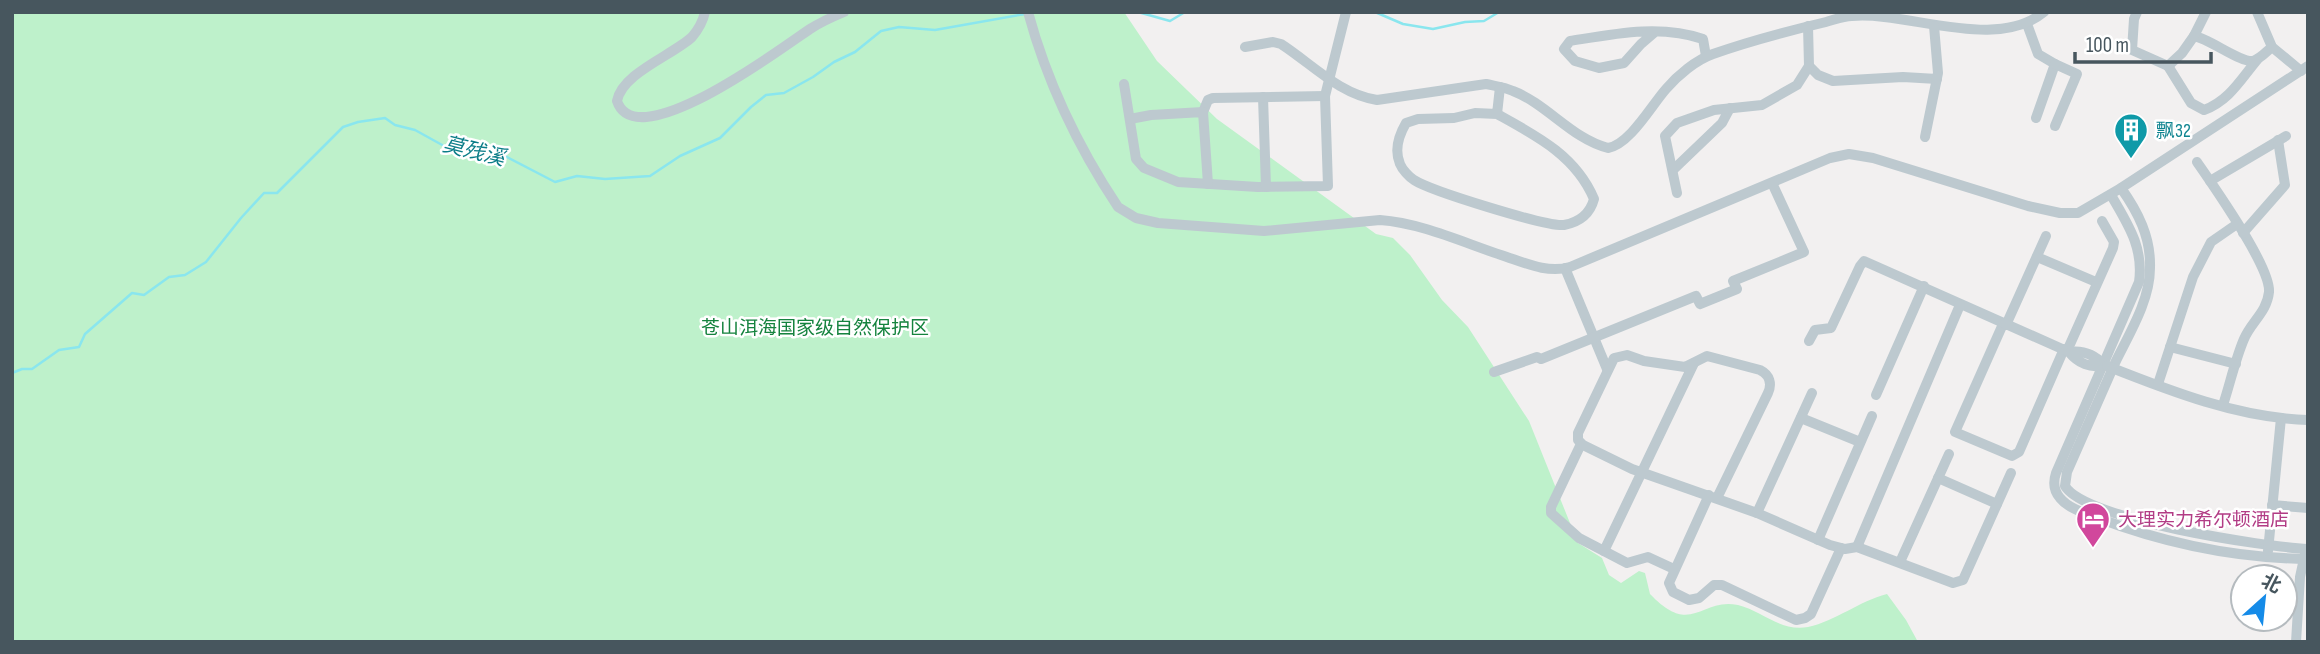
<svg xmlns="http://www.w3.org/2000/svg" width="2320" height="654" font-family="'Sofia Sans Condensed','Noto Sans SC',sans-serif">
<rect width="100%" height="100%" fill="#f2f0f0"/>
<path fill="#bef1cb" d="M12 12H1124L1157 61 1217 119 1376 234 1393 238 1410 255 1442 300 1468 327 1529 421 1578 543 1602 558 1609 575 1621 583 1639 571 1645 573 1650 594C1692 638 1700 597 1738 605 1763 611 1780 632 1808 627 1836 621 1859 601 1887 594L1906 620 1918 642H12Z"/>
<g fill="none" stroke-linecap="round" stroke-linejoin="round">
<g stroke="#8ae6ee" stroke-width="2.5">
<path d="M1138 12 1170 21 1185 12"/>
<path d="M1375 12 1403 24 1433 29 1465 22 1484 21 1499 12"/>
<path d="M12 373 22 369H32L59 350 79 347 85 334 132 293 144 295 169 277 185 275 206 262 241 218 264 193H277L343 127 358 122 385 118 395 125 415 130 444 146 470 148 505 156 555 182 577 176 605 179 650 176 680 156 720 138 751 107 766 95 784 93 813 77 834 62 855 52 881 31 899 27 935 30 1025 14"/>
</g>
<g stroke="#bdc9cf" stroke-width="10">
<path d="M705 12C703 21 698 30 692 37 673 55 622 73 617 101 636 158 783 47 810 29 821 22 832 17 844 12"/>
<path d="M1028 12C1047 82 1078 147 1118 207L1136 218 1158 223 1264 231 1380 220C1421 223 1462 242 1501 255 1523 262 1547 274 1570 267L1830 158 1849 154 1873 158 2028 206 2060 213H2078L2121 188 2308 66"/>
<path d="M2137 12 2134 19 2132 50 2168 66 2182 53 2194 36C2210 39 2241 63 2253 61 2260 59 2266 52 2272 47"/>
<path d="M2257 12 2272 47 2301 71"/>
<path d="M2027 24 2038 54 2055 64 2036 118"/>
<path d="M1808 26 1809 66 1818 75 1833 81 1903 77 1937 79"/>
<path d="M1655 32 1641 44 1624 63 1599 68 1575 61 1564 49 1570 41C1613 34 1660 24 1703 39L1706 56"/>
<path d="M2194 36 2206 12"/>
<path d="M1245 47 1273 42 1281 44C1312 64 1339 94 1377 100L1486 84C1495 86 1504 87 1513 91 1547 104 1572 139 1608 148 1630 144 1651 106 1666 89 1678 75 1696 60 1713 54 1750 41 1788 31 1826 22 1834 20 1843 16 1852 16 1908 11 1996 52 2044 12"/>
<path d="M2055 64 2077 74 2055 126"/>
<path d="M2168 66 2191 103 2204 110C2229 101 2241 79 2257 60"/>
<path d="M1124 84 1136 159 1144 168 1178 182 1258 187 1328 186 1325 96 1346 12"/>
<path d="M1263 97 1266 187"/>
<path d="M1203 112 1208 100 1213 98 1325 96"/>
<path d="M1497 114C1537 136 1576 156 1594 199 1590 214 1580 222 1564 225 1547 227 1431 191 1414 180 1409 177 1402 169 1400 164 1394 150 1399 135 1406 123L1418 119 1454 118 1475 113 1497 114 1500 87"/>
<path d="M1130 119 1151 115 1203 112 1208 184"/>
<path d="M1925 137 1938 73 1934 26"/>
<path d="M2197 162C2214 187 2271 267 2269 292 2267 312 2251 322 2244 339 2235 360 2230 384 2223 405"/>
<path d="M1673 170 1722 123 1730 108"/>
<path d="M2210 181 2286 136"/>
<path d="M2121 188C2138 212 2151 237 2150 268 2150 301 2129 334 2115 363 2099 400 2083 436 2067 472L2065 486C2085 520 2266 547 2308 549"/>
<path d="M1677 193 1665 136 1677 123 1714 110 1762 105 1797 85 1809 66"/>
<path d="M2111 195C2127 223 2144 247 2139 282L2056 473C2053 482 2054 491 2060 498 2069 509 2085 513 2098 518 2164 543 2237 558 2308 559"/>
<path d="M2243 233 2285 185 2278 140"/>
<path d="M2037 257 2096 282"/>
<path d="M1565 268 1607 369"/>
<path d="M2003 324 1955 432 2012 456 2019 452 2064 349"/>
<path d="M2006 325 2046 236"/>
<path d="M1809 341 1815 330 1831 328 1860 266 1864 261 2069 352C2083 350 2095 355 2104 365 2091 369 2078 363 2069 352"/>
<path d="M2170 347 2236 364"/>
<path d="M2067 351 2113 248 2114 242 2102 221"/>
<path d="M2107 366C2170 391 2239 418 2308 420"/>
<path d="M1494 372 1537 357 1541 359 1696 296 1700 304 1737 289 1733 281 1804 252 1772 183"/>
<path d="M2158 384 2193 277 2211 242 2237 224"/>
<path d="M1876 395 1924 286"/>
<path d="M1801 418 1860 442"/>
<path d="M1581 444 1551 507V513L1579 538 1627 563 1648 557 1674 569"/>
<path d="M1938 478 1997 504"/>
<path d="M1709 495 1669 583 1673 592 1689 600 1699 598 1714 585H1722L1796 620 1805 618 1811 614 1841 548"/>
<path d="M1717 498 1768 393C1772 384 1770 375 1760 370L1707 356 1685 367 1644 361 1627 355 1614 358 1578 433V440L1583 445 1632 469 1757 513 1830 545 1845 549 1857 547 1953 583 1963 580 2011 473"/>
<path d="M2272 505 2308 508"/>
<path d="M1757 513 1812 393"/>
<path d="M1818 540 1872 416"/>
<path d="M1857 547 1960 305"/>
<path d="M1604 551 1694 363"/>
<path d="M2268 551 2281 418"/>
<path d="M1900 562 1949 454"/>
<path d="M2296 642 2300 577 2305 554"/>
</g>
</g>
<defs>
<g id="building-pin" transform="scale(1.75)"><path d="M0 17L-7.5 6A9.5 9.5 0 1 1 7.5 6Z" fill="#0f9aa8" stroke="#fff"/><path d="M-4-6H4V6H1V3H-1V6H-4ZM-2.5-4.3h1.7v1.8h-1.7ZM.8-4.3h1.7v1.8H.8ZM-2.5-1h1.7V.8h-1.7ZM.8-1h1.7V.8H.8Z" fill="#fff"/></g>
<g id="hotel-pin" transform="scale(1.75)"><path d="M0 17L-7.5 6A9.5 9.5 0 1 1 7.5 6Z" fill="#d1479c" stroke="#fff"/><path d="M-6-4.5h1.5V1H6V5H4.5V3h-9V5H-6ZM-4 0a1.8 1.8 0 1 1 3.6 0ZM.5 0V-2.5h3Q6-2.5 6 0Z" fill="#fff"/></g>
</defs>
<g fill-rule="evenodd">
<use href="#building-pin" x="2131" y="130"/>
<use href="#hotel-pin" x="2093" y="519"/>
</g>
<g text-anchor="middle" stroke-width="5" stroke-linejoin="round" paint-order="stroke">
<g font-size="19" fill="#0d838f" stroke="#fff" text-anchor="start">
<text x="2156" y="137">飘32</text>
</g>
<g font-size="19" fill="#15833e" stroke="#fff">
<text x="815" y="334">苍山洱海国家级自然保护区</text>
</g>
<g font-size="19" fill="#b23c85" stroke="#fff" text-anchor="start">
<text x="2118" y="526">大理实力希尔顿酒店</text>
</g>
<g font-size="21" font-style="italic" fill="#0b7d88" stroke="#fff">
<text transform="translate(474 151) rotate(14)" y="7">莫残溪</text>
</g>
</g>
<rect width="2320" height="654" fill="none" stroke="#47565e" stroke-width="28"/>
<g transform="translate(2264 598) rotate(27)"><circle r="33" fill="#ffffff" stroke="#b5bbbf" stroke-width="2"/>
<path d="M0-5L12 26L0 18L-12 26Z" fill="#158be8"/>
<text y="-10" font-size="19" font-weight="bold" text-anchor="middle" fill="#47565e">北</text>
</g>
<path d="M2075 52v10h136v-10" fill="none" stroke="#47565e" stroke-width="3.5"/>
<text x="2086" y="52" font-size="21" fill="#47565e" stroke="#ffffff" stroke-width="5" paint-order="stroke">100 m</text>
</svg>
